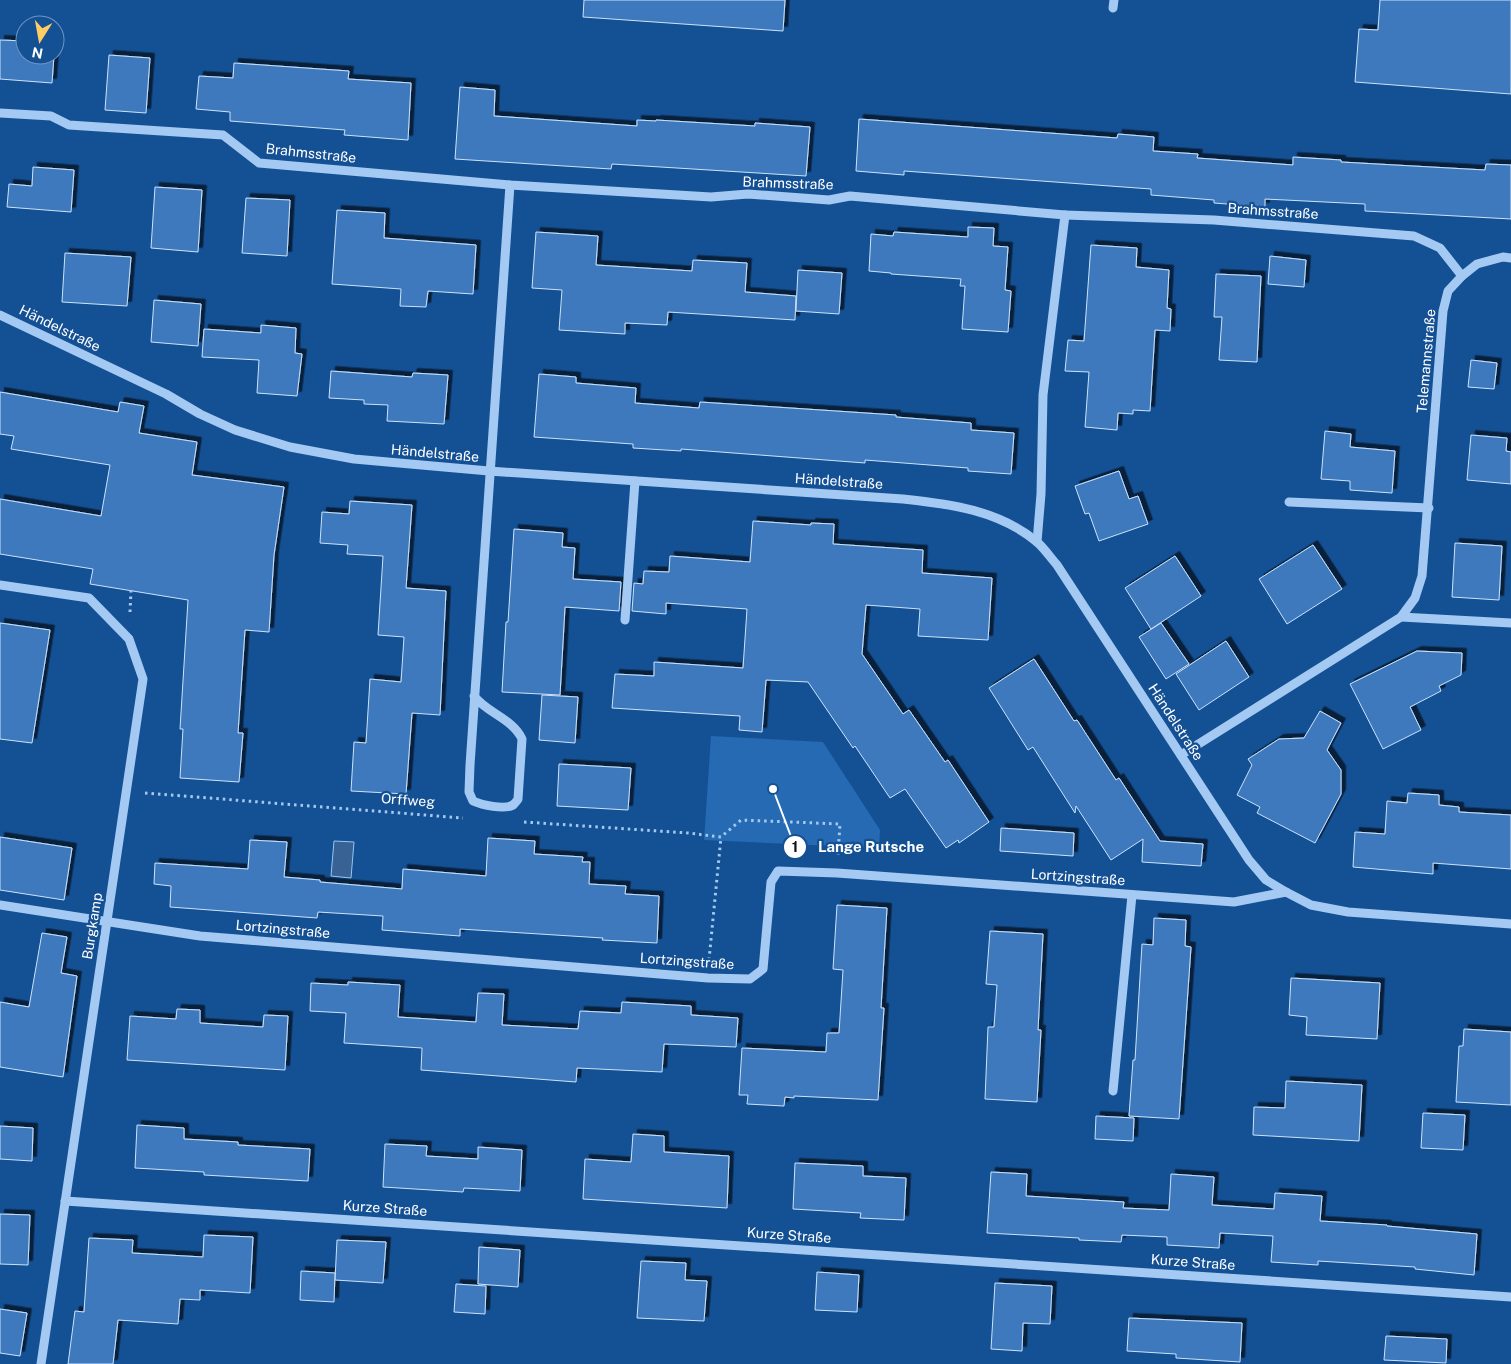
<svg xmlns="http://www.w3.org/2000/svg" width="1511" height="1364" font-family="'Public Sans',sans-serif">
<defs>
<filter id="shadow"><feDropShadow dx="4.5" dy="-4.5" stdDeviation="0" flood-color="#0009"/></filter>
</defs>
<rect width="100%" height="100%" fill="#145094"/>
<path fill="#266ab3" d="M711 736 823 742 880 830 879 848 704 840Z"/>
<path fill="#376293" stroke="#96c5f4" d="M334 841 354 842 351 878 331 876Z"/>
<g fill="#3d79bc" stroke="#cbe3fc" filter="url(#shadow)">
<path d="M584 0H785L783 31 583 17Z"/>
<path d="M1380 0H1511V94L1355 82 1359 29 1378 30Z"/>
<path d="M0 40 25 41V55H54L52 83 0 79Z"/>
<path d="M109 55 150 58 146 113 105 110Z"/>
<path d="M234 63 349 71 348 79 411 83 408 140 344 135 345 130 230 121V112L196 109 199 76 233 78Z"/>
<path d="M460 87 495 90 494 116 637 126V120L656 121V120L755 126V123L810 127 806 176 612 164 611 169 455 159Z"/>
<path d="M859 119 1117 138 1118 134 1154 137 1153 151 1198 154 1197 158 1293 165V157L1341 160V162L1485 170 1486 164 1511 165V219L1365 211V204L1265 199V207L1214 203V200L1151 195V189L904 171V175L856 171Z"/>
<path d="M33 167 74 170 71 212 7 207 9 184 32 186Z"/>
<path d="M155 187 202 190 198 252 151 248Z"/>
<path d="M246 198 290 200 287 256 242 253Z"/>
<path d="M337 210 385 213 384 238 476 245 473 294 428 291 426 307 400 306 401 289 332 284Z"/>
<path d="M968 227 994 228 993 246 1008 247 1005 290 1011 291 1008 332 962 329 965 286H960L961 279 891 274V273L869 271 871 234 893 236 894 232 968 237Z"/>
<path d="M536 232 598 236 596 265 692 271 693 260 747 263 745 292 796 296 795 320 668 312 667 325 625 323V334L559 330 562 290 532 288Z"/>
<path d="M1091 245 1137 248 1136 267 1169 270 1167 308 1171 309 1170 331 1155 330 1150 411 1133 410V414L1118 413 1117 430 1085 427 1089 372 1065 371 1068 340 1084 341Z"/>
<path d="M65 253 131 257 127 306 62 302Z"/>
<path d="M1270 256 1306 260 1304 287 1268 284Z"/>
<path d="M798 270 842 273 839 314 796 311Z"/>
<path d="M1216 274 1261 276 1257 362 1219 360 1222 317H1214Z"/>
<path d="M154 300 201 304 198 346 151 342Z"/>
<path d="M261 325 296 328 295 353 302 354 297 396 257 393 259 360 202 357 204 329 261 333Z"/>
<path d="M1471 360 1497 363 1494 389 1468 387Z"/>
<path d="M331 371 412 377 413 373 448 375 444 424 387 421 388 405 364 404V400L329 398Z"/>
<path d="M539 374 576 377V383L636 388 635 403 699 408 700 402 896 415V417L971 423V430L1014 433 1011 474 968 471V468L865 460V463L681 449V451L633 448V444L534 437Z"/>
<path d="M0 392 118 412 120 402 144 406 139 433 197 442 192 475 284 487 274 555 269 632 245 630 238 733H243L239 782 180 778 183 729H180L188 600 90 584 93 569 0 554V499L101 516 110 465 11 449 14 436 0 434Z"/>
<path d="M1325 431 1351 434 1350 447 1395 451 1392 493 1350 490V481L1321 479Z"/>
<path d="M1471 435 1507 438 1506 451 1511 452V484L1467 480Z"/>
<path d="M1119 471 1129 499 1138 496 1148 524 1099 541 1089 513 1085 514 1075 486Z"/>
<path d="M350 501 412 505 406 588 446 591 440 715 412 713 406 794 351 791 354 742 366 743 370 679 401 682 404 637 378 635 383 556 347 554 348 545 320 543 322 512 349 514Z"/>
<path d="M753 521 811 525V523L834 524 833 544 923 550 922 573 992 578 988 640 918 636 920 609 866 605 862 654 903 714 909 710 945 762 948 760 989 822 959 843 958 840 946 848 905 789 890 798 855 746 853 748 808 682 766 680 762 732 739 730 740 716 612 708 615 674 654 676V662L743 668 747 609 666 603V614L632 611 634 583 643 584 644 571 669 572 670 556 750 562Z"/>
<path d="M514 529 563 533 562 547 575 548 573 579 621 582 619 611 565 607 560 695 502 692 506 622H508Z"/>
<path d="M1455 543 1502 546 1499 600 1452 597Z"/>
<path d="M1313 545 1342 589 1287 624 1259 579Z"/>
<path d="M1175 556 1201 596 1151 629 1125 588Z"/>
<path d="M0 623 50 630 32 743 0 739Z"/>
<path d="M1161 623 1189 664 1166 679 1139 637Z"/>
<path d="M1226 641 1249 677 1199 710 1176 674Z"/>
<path d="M1417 651 1462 653 1461 675 1439 686 1441 691 1410 707 1421 730 1383 749 1350 684Z"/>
<path d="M1034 659 1074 721 1077 720 1116 780 1119 778 1160 841 1203 844 1201 866 1142 862 1143 839 1111 860 1076 806 1075 813 1033 747 1028 750 989 688Z"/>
<path d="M542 695 578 697 575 743 539 740Z"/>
<path d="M1320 711 1341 723 1327 750 1341 770V794L1315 843 1257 813 1260 807 1237 795 1252 765 1248 759 1279 739 1304 738Z"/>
<path d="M559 764 631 768 628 810 557 806Z"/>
<path d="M1408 793 1439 795V805L1459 807V812L1511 815V869L1433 863V874L1353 867 1355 832 1385 834 1387 801 1407 803Z"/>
<path d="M1001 828 1074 833 1073 856 1000 851Z"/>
<path d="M0 837 72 848 64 900 0 890Z"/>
<path d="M488 838 535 841 534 854 583 857 582 862H590L589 884 626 886 625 894 659 896 657 943 602 940 603 938 460 929V936L382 930 383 916 318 912 317 918 170 907 171 886 154 884 155 863 248 869 250 840 287 842 284 877 320 880V882L402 889 403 869 486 876Z"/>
<path d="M837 905 887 908 881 1008H884L878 1100 794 1096V1098L785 1097 784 1106 747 1104 748 1095H739L742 1048 826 1052 827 1033H839L843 970 833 969Z"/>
<path d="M1154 918 1186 920 1185 946 1191 947 1179 1119 1129 1116 1133 1060H1135L1142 944 1153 945Z"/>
<path d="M990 931 1043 934 1038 1030H1041L1037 1102 985 1099 988 1027H994L997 985 986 984Z"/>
<path d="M42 933 67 937 61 973 77 976 63 1077 0 1067V1002L29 1007Z"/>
<path d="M1291 978 1380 983 1377 1039 1306 1035 1307 1017 1289 1015Z"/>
<path d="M348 982 400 985 398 1017 476 1022 478 993 504 994 502 1025 578 1029 580 1011 621 1013 622 1002 691 1006V1015L738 1018 736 1047 664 1044 662 1072 577 1068 576 1082 421 1070 422 1048 344 1043 346 1013 310 1011 311 983 348 985Z"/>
<path d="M177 1009 200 1010V1023L263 1027 264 1015 288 1016 285 1070 127 1060 130 1016 176 1019Z"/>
<path d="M1464 1029 1511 1032V1105L1456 1102 1459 1046H1463Z"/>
<path d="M1286 1081 1362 1085 1359 1141 1253 1135 1254 1107 1285 1108Z"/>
<path d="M1423 1113 1465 1115 1463 1150 1421 1148Z"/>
<path d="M1096 1116 1134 1118 1133 1141 1095 1139Z"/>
<path d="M137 1125 184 1128V1139L238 1142V1145L310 1149 308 1181 204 1175V1172L135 1168Z"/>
<path d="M0 1126 33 1128 32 1161 0 1159Z"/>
<path d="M633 1134 664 1136V1152L729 1156 727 1208 583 1199 585 1159 631 1162Z"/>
<path d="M385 1144 427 1146 426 1156 478 1159V1147L522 1150 520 1191 464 1188 463 1192 383 1187Z"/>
<path d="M795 1163 863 1166V1176L906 1178 904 1220 860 1218 861 1213 793 1209Z"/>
<path d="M991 1172 1027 1174 1026 1196 1124 1202 1123 1208 1169 1210 1171 1174 1214 1177 1212 1205 1274 1209 1275 1193 1322 1196 1320 1221 1387 1225V1226L1477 1234 1474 1275 1415 1269V1267L1318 1261V1265L1271 1262 1273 1236 1220 1233 1219 1248 1167 1245V1237L1122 1235 1121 1242 1079 1240V1238L987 1233Z"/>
<path d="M0 1214 30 1215 28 1265 0 1264Z"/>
<path d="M204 1235 253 1237 250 1293 200 1290V1300L180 1299 178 1324 118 1320 113 1364H68L75 1311 84 1312 89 1238 133 1240 132 1253 203 1257Z"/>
<path d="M337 1240 386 1242 383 1283 335 1280Z"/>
<path d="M479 1247 520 1250 518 1287 478 1284Z"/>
<path d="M641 1261 686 1263 685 1280 707 1281 704 1321 637 1318Z"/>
<path d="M301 1271 335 1273 334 1302 300 1300Z"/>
<path d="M817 1272 859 1275 857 1312 815 1310Z"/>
<path d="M995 1283 1052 1286 1050 1324 1023 1323 1022 1351 991 1349Z"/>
<path d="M456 1284 486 1286 485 1314 454 1312Z"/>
<path d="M0 1309 27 1313 20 1356 0 1353Z"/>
<path d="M1129 1318 1242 1323 1240 1362 1176 1358V1354L1127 1351Z"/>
<path d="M1386 1336 1447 1339 1446 1363 1384 1360Z"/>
</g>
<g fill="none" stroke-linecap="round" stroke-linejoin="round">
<g stroke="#a4c9f2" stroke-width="3" stroke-dasharray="2.5 4" stroke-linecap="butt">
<path d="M130 612 131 590"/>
<path d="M145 793 463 818"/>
<path d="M524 822 688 833 721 837 741 820 840 824 838 855"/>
<path d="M709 960 721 837"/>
</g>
<g stroke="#a4c9f2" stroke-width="9">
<path d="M1113 8 1114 0"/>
<path d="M0 113 51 116 69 125 223 135 259 163 510 185 711 197 748 194 829 200 850 196 1065 215 1043 395 1041 494 1037 542"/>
<path d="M1065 215 1214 220 1414 236 1440 248 1462 276"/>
<path d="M0 315 166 394 200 414 235 430 290 447 354 459 489 471 903 499C950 504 999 510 1037 542 1044 548 1050 557 1057 565L1249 860 1266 880 1286 892 1311 905 1348 912 1511 924"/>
<path d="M1289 502 1429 508"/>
<path d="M0 585 89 598 129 639 143 679 41 1364"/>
<path d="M1401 617 1511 623"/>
<path d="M625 620 635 481"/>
<path d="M474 696C487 713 513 719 522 739L518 799C517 801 515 803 513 805 504 810 482 805 473 801L469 792 470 765 510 185"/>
<path d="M1181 755 1401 617 1415 598 1422 576 1443 311 1448 291 1462 276 1477 264 1503 257 1511 258"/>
<path d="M0 905 200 936 708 978 750 979 763 969 771 882 778 871 837 873 1234 902 1286 892"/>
<path d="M1113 1091 1132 895"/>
<path d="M65 1201 1511 1297"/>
</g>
</g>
<g text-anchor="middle" stroke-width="4.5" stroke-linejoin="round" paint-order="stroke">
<g font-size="14" fill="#fff" stroke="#145094">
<text transform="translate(311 153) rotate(6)" y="5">Brahmsstraße</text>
<text transform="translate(788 183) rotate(2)" y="5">Brahmsstraße</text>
<text transform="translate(1273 211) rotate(4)" y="5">Brahmsstraße</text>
<text transform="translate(60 328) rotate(26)" y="5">Händelstraße</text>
<text transform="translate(1426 361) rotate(-85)" y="5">Telemannstraße</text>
<text transform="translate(435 453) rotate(5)" y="5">Händelstraße</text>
<text transform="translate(839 481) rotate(4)" y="5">Händelstraße</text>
<text transform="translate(1176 722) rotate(57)" y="5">Händelstraße</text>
<text transform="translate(408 800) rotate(4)" y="5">Orffweg</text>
<text transform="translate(1078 877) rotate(4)" y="5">Lortzingstraße</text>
<text transform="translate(92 926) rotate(-81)" y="5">Burgkamp</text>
<text transform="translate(283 929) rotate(5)" y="5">Lortzingstraße</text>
<text transform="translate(687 961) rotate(4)" y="5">Lortzingstraße</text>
<text transform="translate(385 1208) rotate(4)" y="5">Kurze Straße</text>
<text transform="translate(789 1235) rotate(4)" y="5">Kurze Straße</text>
<text transform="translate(1193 1262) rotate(4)" y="5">Kurze Straße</text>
</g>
</g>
<path fill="none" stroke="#fff" stroke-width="2" d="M773 789L795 847"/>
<g fill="#fff" stroke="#145094" stroke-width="2">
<circle cx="773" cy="789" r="5"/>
<circle cx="795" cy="847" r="12"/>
</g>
<g font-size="15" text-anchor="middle" font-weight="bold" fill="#111">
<text x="795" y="852">1</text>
</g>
<g font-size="15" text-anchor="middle" font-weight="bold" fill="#fff" stroke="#145094" stroke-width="4.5" stroke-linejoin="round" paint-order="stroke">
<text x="871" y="852">Lange Rutsche</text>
</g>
<g transform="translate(40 40) rotate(191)"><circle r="24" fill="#145094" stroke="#7296bf"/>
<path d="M0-4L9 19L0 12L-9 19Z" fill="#ffcd64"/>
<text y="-8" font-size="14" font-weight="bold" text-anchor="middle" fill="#ffffff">N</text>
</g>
</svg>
